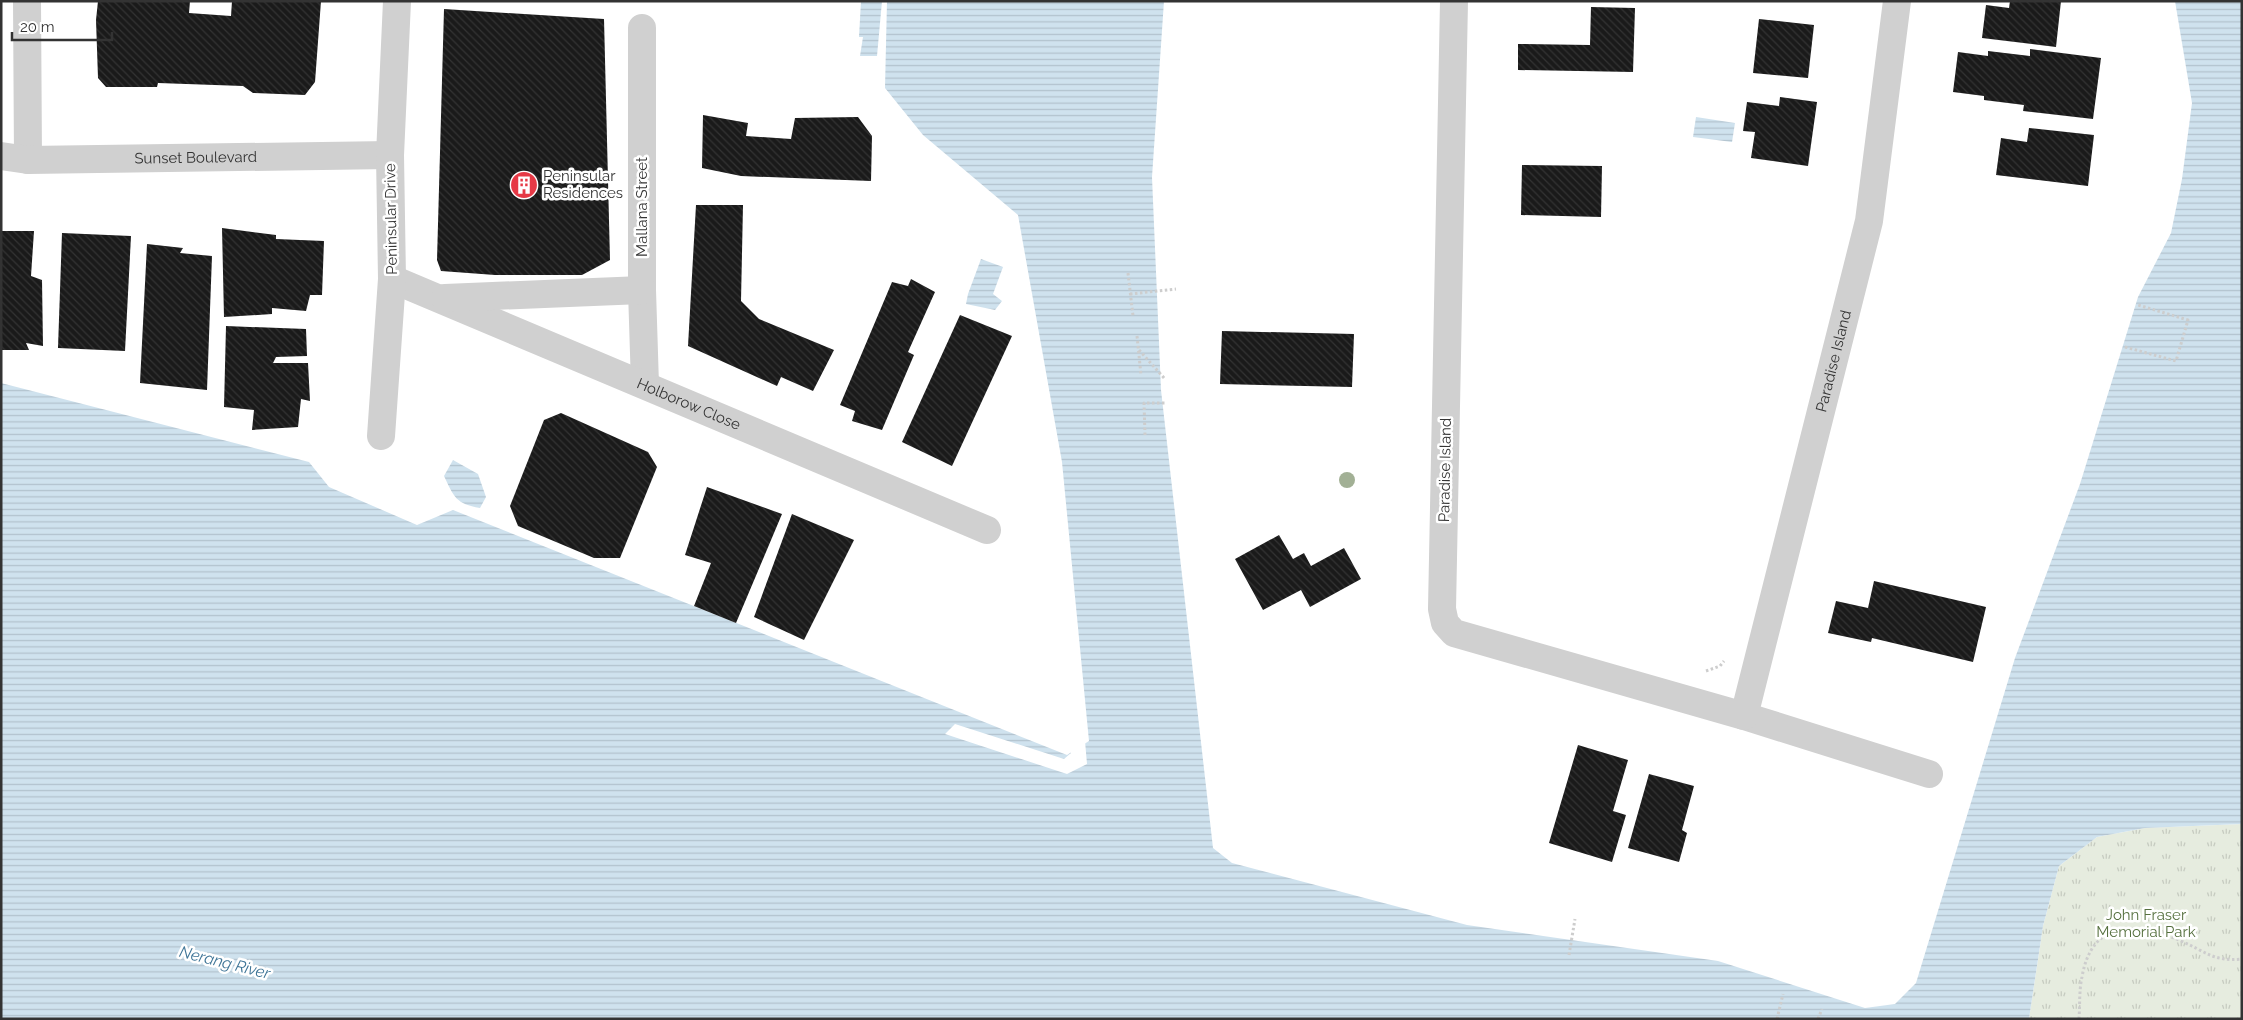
<svg xmlns="http://www.w3.org/2000/svg" width="2243" height="1020" font-family="Raleway,sans-serif">
<defs>
<pattern id="grass-tufts" width="24" height="20" patternUnits="userSpaceOnUse" patternTransform="scale(1.25)"><rect width="24" height="20" fill="#e6ecdf"/><path d="M3 7l-1-3M5 7V3M7 7l1-3M15 17l-1-3M17 17v-4M19 17l1-3" fill="none" stroke="#c6cbc0"/></pattern>
<pattern id="water-rules" width="6" height="5" patternUnits="userSpaceOnUse" patternTransform="scale(1.25)"><rect width="6" height="5" fill="#cfe2ee"/><path d="M0 2.5h6" fill="none" stroke="#b2c2cd"/></pattern>
<pattern id="building-back-hatch" width="6" height="6" patternUnits="userSpaceOnUse" patternTransform="scale(1.25)"><rect width="6" height="6" fill="#1a1a1a"/><path d="M-1 5l2 2M0 0l6 6M5-1l2 2" fill="none" stroke="#333"/></pattern>
</defs>
<rect width="100%" height="100%" fill="#fff"/>
<path fill="url(#grass-tufts)" d="M2242 824V1019H2029L2043 926 2059 866 2097 837 2145 828Z"/>
<g fill="url(#water-rules)">
<path d="M861 1H882L877 56H860L863 37H859Z"/>
<path d="M887 1H1164L1152 177 1161 390 1213 848 1232 863 1467 925 1718 961 1865 1008 1895 1004 1916 983 2015 658 2080 484 2138 297 2171 233 2182 179 2192 103 2175 1H2242V824L2145 828 2097 837 2059 866 2043 926 2029 1019H1V383L309 462 329 487 417 525 453 510 1067 755 1089 741 1062 462 1018 215 923 135 885 88Z"/>
<path d="M1696 117 1735 123 1732 142 1693 137Z"/>
<path d="M981 259 1003 267 993 294 1002 301 995 310 966 304 968 294Z"/>
<path d="M453 460 478 474 486 497 480 508C456 504 454 497 444 476Z"/>
</g>
<path fill="#fff" d="M955 724 1064 759 1071 753V750L1085 741 1087 764 1067 774 945 734Z"/>
<g fill="url(#building-back-hatch)">
<path d="M98 1H190L189 13 231 16 232 1H321L315 82 305 95 253 93 243 86 158 83 157 87H106L98 78 96 20Z"/>
<path d="M2010 1H2061L2056 47 1982 38 1986 5 2009 8Z"/>
<path d="M1591 7 1635 8 1633 72 1518 70V44L1590 45Z"/>
<path d="M444 9 604 19 610 260 582 275H495L441 271 437 260Z"/>
<path d="M1759 19 1814 25 1808 78 1753 73Z"/>
<path d="M2030 49 2101 58 2093 119 2023 111 2024 105 1984 100V96L1953 92 1958 52 1988 56V51L2030 56Z"/>
<path d="M1780 97 1817 102 1808 166 1751 158 1755 132 1743 131 1747 102 1779 106Z"/>
<path d="M703 115 748 123 746 136 791 139 795 118 858 117 872 136 871 181 741 176 702 168Z"/>
<path d="M2029 128 2094 135 2088 186 1996 175 2001 138 2027 142Z"/>
<path d="M1522 165 1602 166 1601 217 1521 215Z"/>
<path d="M696 205H743L741 301 759 319 834 350 813 391 781 377 777 386 688 346Z"/>
<path d="M222 228 276 235V239L324 241 322 295H310L306 311 272 308V314L224 317Z"/>
<path d="M1 231H34L31 276 42 280 43 346 26 343 29 350H1Z"/>
<path d="M62 233 131 236 125 351 58 348Z"/>
<path d="M147 244 183 248 180 253 212 256 207 390 140 383Z"/>
<path d="M911 279 935 292 908 352 914 355 882 430 852 421 855 411 840 405 892 282 908 286Z"/>
<path d="M960 315 1012 336 952 466 902 442Z"/>
<path d="M226 326 306 329 307 356 276 357 273 363H308L310 401 301 399 298 427 252 430 254 410 224 407Z"/>
<path d="M1222 331 1354 334 1352 387 1220 384Z"/>
<path d="M561 413 648 452 657 467 620 558H594L518 526 510 506 544 420Z"/>
<path d="M707 487 782 514 736 623 694 606 711 563 685 555Z"/>
<path d="M792 514 854 540 804 640 754 617Z"/>
<path d="M1279 535 1293 559 1304 553 1311 566 1344 548 1361 579 1310 607 1301 590 1263 610 1235 559Z"/>
<path d="M1874 581 1986 607 1973 662 1872 638 1871 642 1828 633 1836 601 1868 608Z"/>
<path d="M1578 745 1628 760 1613 811 1626 815 1612 862 1549 843Z"/>
<path d="M1649 774 1694 786 1682 830 1687 833 1679 862 1628 848Z"/>
</g>
<g fill="none" stroke-linecap="round" stroke-linejoin="round">
<g stroke="#cdcdcd" stroke-width="3" stroke-dasharray="2.5 2.5" stroke-linecap="butt">
<path d="M1128 273 1133 316"/>
<path d="M1130 294 1176 289"/>
<path d="M1137 336 1141 375"/>
<path d="M2125 347 2176 361 2188 320 2138 305"/>
<path d="M1139 350 1165 379"/>
<path d="M1145 435 1144 403H1165"/>
<path d="M1706 671 1720 666 1724 661"/>
<path d="M1569 955 1575 919"/>
<path d="M1777 1019 1783 994"/>
<path d="M1818 1019 1822 1009"/>
<path d="M2079 1019C2080 1005 2079 990 2082 977 2092 918 2138 922 2181 941 2205 951 2213 962 2242 959"/>
</g>
<g stroke="#d0d0d0" stroke-width="28">
<path d="M27 1 28 160"/>
<path d="M1454 1 1442 609 1445 623 1454 633 1744 716 1929 774"/>
<path d="M642 28V290L645 385"/>
<path id="s1" d="M1 156 28 160 390 155"/>
<path id="s2" d="M392 279 987 530"/>
<path d="M445 298 642 290"/>
<path d="M381 436 392 279 390 155 397 1"/>
<path id="s3" d="M1744 716 1869 221 1897 1"/>
</g>
</g>
<circle fill="#a2b095" cx="1347" cy="480" r="8"/>
<defs>
<g id="building-disc" transform="scale(1.4375)"><circle r="9.5" fill="#e63946" stroke="#fff"/><path d="M-4-6H4V6H1V3H-1V6H-4ZM-2.5-4.3h1.7v1.8h-1.7ZM.8-4.3h1.7v1.8H.8ZM-2.5-1h1.7V.8h-1.7ZM.8-1h1.7V.8H.8Z" fill="#fff"/></g>
</defs>
<g fill-rule="evenodd">
<use href="#building-disc" x="524" y="185"/>
</g>
<g text-anchor="middle" stroke-width="5" stroke-linejoin="round" paint-order="stroke">
<g font-size="15" fill="#333" stroke="#fff">
<text dy="5" stroke="none"><textPath href="#s1" startOffset="195">Sunset Boulevard</textPath></text>
<text transform="translate(642 207) rotate(-90)" y="5">Mallana Street</text>
<text transform="translate(391 219) rotate(-91)" y="5">Peninsular Drive</text>
<text dy="5" stroke="none"><textPath href="#s3" startOffset="366">Paradise Island</textPath></text>
<text dy="5" stroke="none"><textPath href="#s2" startOffset="322">Holborow Close</textPath></text>
<text transform="translate(1445 470) rotate(-89)" y="5">Paradise Island</text>
</g>
<g font-size="15" fill="#333" stroke="#fff" text-anchor="start">
<text x="543" y="181">Peninsular<tspan x="543" dy="17">Residences</tspan></text>
</g>
<g font-size="15" fill="#56703f" stroke="#fff">
<text x="2146" y="920">John Fraser<tspan x="2146" dy="17">Memorial Park</tspan></text>
</g>
<g font-size="16" font-style="italic" fill="#3f7597" stroke="#fff">
<text transform="translate(225 962) rotate(14)" y="6">Nerang River</text>
</g>
</g>
<rect width="2243" height="1020" fill="none" stroke="#333333" stroke-width="5"/>
<path d="M12 32v8h100v-8" fill="none" stroke="#333333" stroke-width="2.5"/>
<text x="20" y="32" font-size="15" fill="#333333" stroke="#ffffff" stroke-width="4" paint-order="stroke">20 m</text>
</svg>
